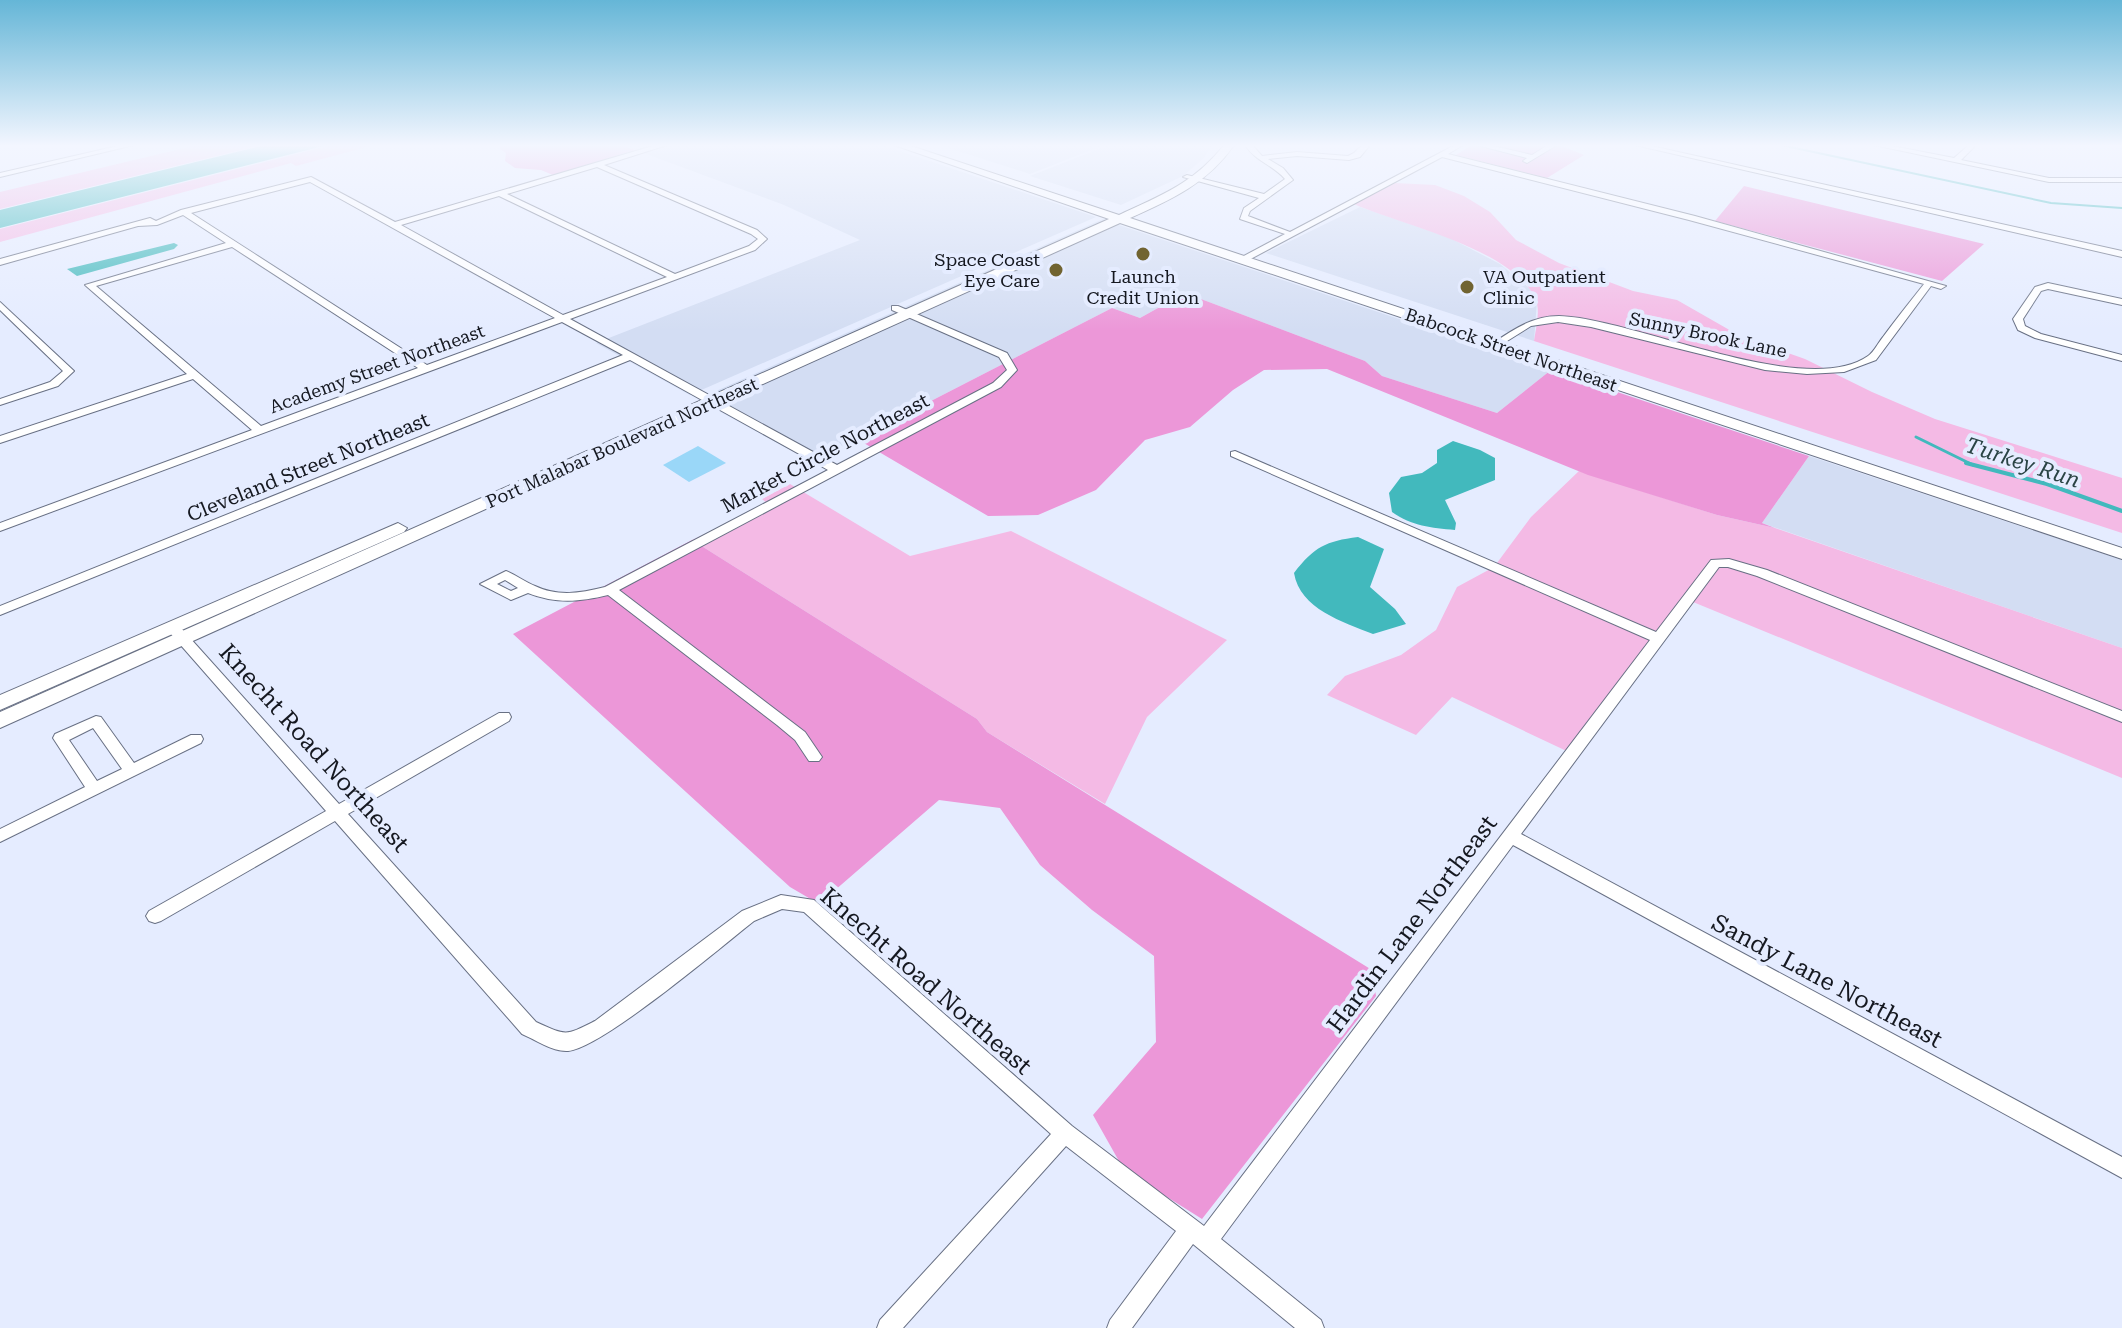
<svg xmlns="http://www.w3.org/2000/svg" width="2122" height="1328" font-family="'Roboto Serif',serif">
<rect width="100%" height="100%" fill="#e5ecff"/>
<g fill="#d3ddf3">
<path d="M622 145H882L1096 217 690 395 596 343 860 240 784 205Z"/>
<path d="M939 145H1104L1030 174Z"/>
<path d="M1109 145H1212L1204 158 1183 176 1121 205 1030 176Z"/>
<path d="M1360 207 1448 237 1500 264 1529 288 1537 301 1534 341 1266 253Z"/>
<path d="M1103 219 1109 221 703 402 698 399Z"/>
<path d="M1116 224 1551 370 1497 413 1382 376 1365 361 1185 293 1140 318 1112 308 812 462 710 406Z"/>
<path d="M1809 456 2122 560V648L1762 523Z"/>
</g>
<g fill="#f4bae5">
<path d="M197 145H261L0 209V192Z"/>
<path d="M332 145H374L296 166 291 163 0 242V229Z"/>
<path d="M1395 183 1435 185 1464 196 1490 212 1516 240 1559 263 1633 291 1677 300 1740 336 1805 359 1872 392 1935 419 2122 478V533L1534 341C1536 327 1541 310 1535 298 1511 248 1401 225 1354 204Z"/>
<path d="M1579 471 1717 515 1775 528 2122 648V778L1693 602 1573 754 1452 697 1416 735 1327 695 1345 676 1401 655 1436 630 1457 587 1494 567 1531 517Z"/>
<path d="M790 484 910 556 1011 531 1227 640 1147 717 1105 804 987 732 977 719 692 540 769 505 762 499Z"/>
</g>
<g fill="#ec97d8">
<path d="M501 145H622L635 150 553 175 541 170 515 168 505 161 506 153 500 149Z"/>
<path d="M1472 145H1559L1584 155 1547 178 1456 155Z"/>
<path d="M1744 186 1984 244 1942 281 1715 221Z"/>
<path d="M1185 293 1365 361 1382 376 1497 413 1551 370 1809 456 1762 523 1775 528 1717 515 1588 475 1327 369 1264 370 1233 390 1190 427 1145 440 1096 490 1038 515 988 516 857 439 1112 308 1140 318Z"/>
<path d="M692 540 977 719 987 732 1372 970 1376 996 1202 1219 1124 1170 1093 1115 1156 1042 1154 956 1092 910 1040 865 1000 808 939 800 819 904 790 887 513 634Z"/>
</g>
<g fill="#42b9bd">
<path d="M265 145H327L0 228V210Z"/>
<path d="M174 243 178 245 174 249 77 276 67 269Z"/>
<path d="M1453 441 1480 450 1495 458V480L1445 500 1456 523 1455 530C1431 528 1412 526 1392 512L1389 493 1401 477 1422 473 1437 463V450Z"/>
<path d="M1358 537 1384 549 1370 587 1395 609 1406 624 1373 634C1343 622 1300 609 1294 573 1314 547 1326 541 1358 537Z"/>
</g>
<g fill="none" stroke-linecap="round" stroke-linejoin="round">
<path stroke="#42b9bd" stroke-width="2" d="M1781 145 2051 203 2122 208"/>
<path stroke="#42b9bd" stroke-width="3" d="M1916 437 1973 465"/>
<path stroke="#42b9bd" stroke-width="4" d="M1966 463 2047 484 2122 511"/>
</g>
<path fill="#9ad7f8" d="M698 446 726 463 689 482 663 465Z"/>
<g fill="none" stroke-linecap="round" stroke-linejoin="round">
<g stroke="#687084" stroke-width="2">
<g id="street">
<path d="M122 145H134L0 177V173Z"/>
<path d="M656 145H667L604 165 757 230 767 239 755 250 570 319 837 465 993 383 1007 370 999 357 892 310V306H898L1007 353 1017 370 1001 387 619 590 805 732 822 757 819 761H809L795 740 777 725 608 595C579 602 556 604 528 593L511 600 480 584 506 571C516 575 525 582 535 586 558 597 581 593 605 587L828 470 630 360 0 615V606L623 355 562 322 0 531V523L252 430 193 379 0 443V436L187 374 85 285 226 243 183 215 157 225 138 226 0 265V259L150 218 156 221 181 210 311 177 395 222ZM597 167 751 234 758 239 749 246 675 274 507 194ZM310 182 555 318 427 365 191 213ZM499 196 667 277 563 315 401 225ZM232 247 418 368 261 426 96 286ZM505 580 518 588 511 591 497 584Z"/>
<path d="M1245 145H1252L1262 156 1297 152 1348 156 1354 153 1362 145H1370L1360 157 1349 160 1297 156 1268 159 1283 168 1293 180 1250 211 1248 216 1290 232 1455 145H1463L1448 154 1695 216 1946 286 1941 289 1931 286 1876 360 1844 372 1807 374 1765 370 1591 327 1558 322 1531 326 1496 348 1493 347V343C1514 329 1533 316 1559 316 1633 318 1805 400 1868 356 1874 352 1878 343 1883 337 1896 319 1910 302 1924 284L1689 220 1442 157 1243 263 1240 262V258L1285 234 1240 219 1244 208 1259 198 1183 177 1187 175 1264 194 1285 179C1273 165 1255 161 1245 145Z"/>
<path d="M1477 145H1489L1532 155 1548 145H1557L1527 163 1523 161 1527 158Z"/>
<path d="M1635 145H1647L2122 251V257Z"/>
<path d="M1874 145H1887L1954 158 1969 145H1976L1961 160 2049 178H2122V182H2049Z"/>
<path d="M2048 283 2122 299V305L2048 289 2041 291 2023 319 2025 326 2041 334 2122 355V361L2035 338 2018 330 2013 319 2035 287Z"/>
<path d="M0 302 74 371 58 386 0 405V399L50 382 63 371 0 310Z"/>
<path d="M1235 451 1656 632 1711 560 1729 559 1767 570 2122 711V722L1757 576 1728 567H1719L1521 834 2122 1157V1178L1513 845 1221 1239 1321 1320 1324 1328H1295L1193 1244 1132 1328H1107L1110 1320 1176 1231 1066 1146 903 1328H877L880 1320 1051 1134 804 912 782 909 754 921C721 947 602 1048 568 1051 553 1052 536 1040 522 1034L335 821 161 921 155 923 149 921 146 916 149 911 326 811 171 634 169 631 171 628H181L339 804 499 713H509L511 717 509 721 348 814 536 1022C567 1036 565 1036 595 1021L742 911 781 895 814 900 1072 1126 1204 1226 1650 640 1231 456V452Z"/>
<path d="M96 716 101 717 134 763 191 735H201L203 739 201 743 0 842V829L85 787 53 738 55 734ZM93 728 122 769 97 781 69 740Z"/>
</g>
</g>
<g stroke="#687084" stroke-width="2">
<g id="secondary">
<path d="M894 145H908L1119 215C1162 195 1194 183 1224 145H1234C1208 183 1171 200 1130 218L2122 548V559L1120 223 0 728V712L1109 219Z"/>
<path d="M398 523 407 528 404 532 0 710V695Z"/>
</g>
</g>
<use href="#street" fill="#fff" fill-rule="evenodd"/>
<use href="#secondary" fill="#fff" fill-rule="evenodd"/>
</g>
<linearGradient id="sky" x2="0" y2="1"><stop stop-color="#65b6d7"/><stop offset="0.44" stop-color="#f3f6ff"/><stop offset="1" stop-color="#f3f6ff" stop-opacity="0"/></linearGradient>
<rect width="2122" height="331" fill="url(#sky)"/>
<g fill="#716431" stroke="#e5ecff" stroke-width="3">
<circle cx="1143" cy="254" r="8"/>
<circle cx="1056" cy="270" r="8"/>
<circle cx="1467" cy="287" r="8"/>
</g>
<g text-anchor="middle" stroke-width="8" stroke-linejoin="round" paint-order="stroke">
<g font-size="18" fill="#151820" stroke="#e5ecff" text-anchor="end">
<text x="1040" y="266">Space Coast<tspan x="1040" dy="21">Eye Care</tspan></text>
<text x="1143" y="283" text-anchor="middle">Launch<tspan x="1143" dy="21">Credit Union</tspan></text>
<text x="1483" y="283" text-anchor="start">VA Outpatient<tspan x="1483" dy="21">Clinic</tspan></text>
</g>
<g font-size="18" fill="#151820" stroke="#e5ecff">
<text transform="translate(1708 335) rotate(12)" y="6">Sunny Brook Lane</text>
<text transform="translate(1511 350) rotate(19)" y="6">Babcock Street Northeast</text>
<text transform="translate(377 369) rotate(-20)" y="6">Academy Street Northeast</text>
<text transform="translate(622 443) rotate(-24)" y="6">Port Malabar Boulevard Northeast</text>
</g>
<g font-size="20" fill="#151820" stroke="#e5ecff">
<text transform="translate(825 453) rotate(-28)" y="7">Market Circle Northeast</text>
<text transform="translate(308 467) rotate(-22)" y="7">Cleveland Street Northeast</text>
</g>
<g font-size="22" font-style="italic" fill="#2a4445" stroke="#e5ecff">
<text transform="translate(2023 462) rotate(18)" y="8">Turkey Run</text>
</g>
<g font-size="24" fill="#151820" stroke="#e5ecff">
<text transform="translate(314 748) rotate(48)" y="8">Knecht Road Northeast</text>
<text transform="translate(1412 924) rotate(-53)" y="8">Hardin Lane Northeast</text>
<text transform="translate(926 981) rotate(41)" y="8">Knecht Road Northeast</text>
<text transform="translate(1827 981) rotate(28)" y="8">Sandy Lane Northeast</text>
</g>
</g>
</svg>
